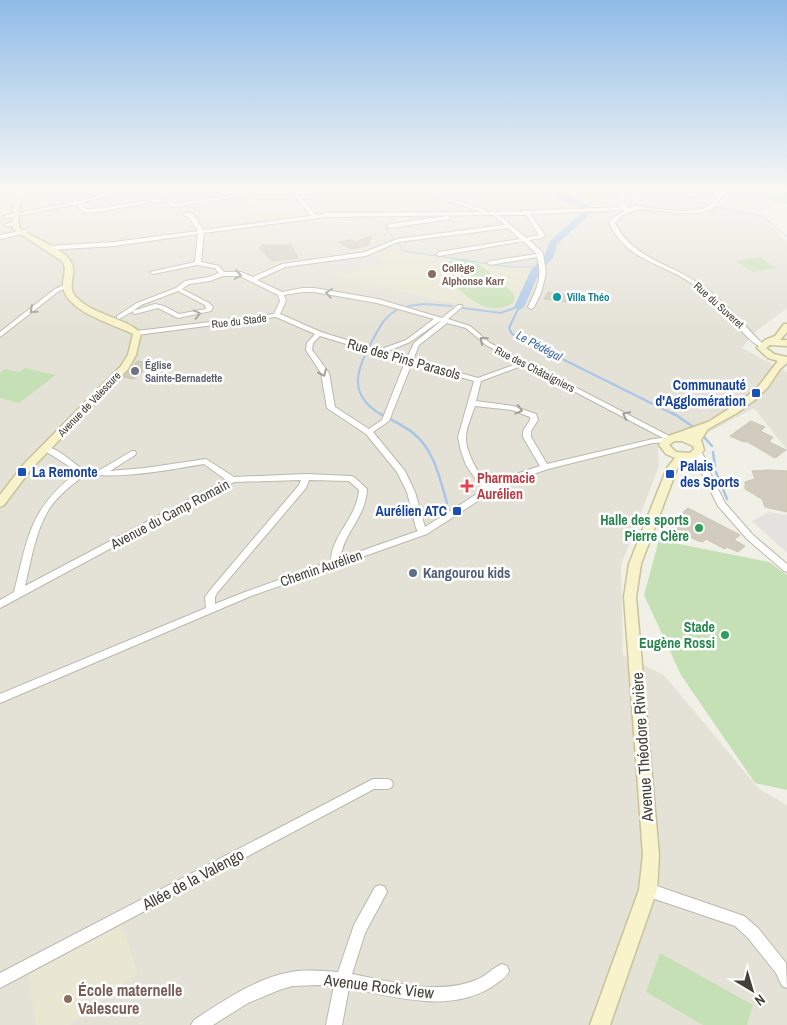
<svg xmlns="http://www.w3.org/2000/svg" width="787" height="1025" font-family="'Archivo Narrow',sans-serif">
<rect width="100%" height="100%" fill="#f1f0e7"/>
<g fill="#e4e2d6">
<path d="M0 189H541L650 195 752 214 767 220 787 242V308L756 331 742 348 787 372V450L754 408 709 432 657 436 659 466 621 565 623 655 664 675 759 789 787 805V1025H0Z"/>
<path d="M567 189H741L731 191 706 204 650 194Z"/>
</g>
<g fill="#e9e6d2">
<path d="M276 202 278 205 301 204 311 215 264 222 249 205Z"/>
<path d="M397 243 406 252 514 268 533 267 514 307 490 310 440 301 337 276 333 272 382 264 374 253 385 252Z"/>
<path d="M122 923 138 974 69 1025H36L28 974Z"/>
</g>
<g fill="#c6e0b5">
<path d="M766 189H787V204L773 201 760 194 769 191Z"/>
<path d="M759 257 776 268 753 272 736 261Z"/>
<path d="M463 259C484 263 498 280 514 294V302C486 322 457 289 441 269L445 262Z"/>
<path d="M25 368 56 375 19 403 0 398V373L5 369 19 372Z"/>
<path d="M659 540 769 562 787 575V790L755 783 681 675 644 595Z"/>
<path d="M660 953 753 1005 747 1025H703L646 992Z"/>
</g>
<g fill="#e3e2de">
<path d="M735 214 755 218 767 231 741 229 718 220 731 217Z"/>
<path d="M374 253 383 264 337 271 330 260Z"/>
<path d="M738 376 751 384 748 388 737 394 722 383Z"/>
<path d="M700 382 733 398 717 409 681 393Z"/>
<path d="M769 512 787 515V553L752 521Z"/>
</g>
<path fill="#aac5e7" d="M534 189C592 189 649 194 706 204V205L650 195 548 189 587 205 591 209H585Z"/>
<g fill="none" stroke-linecap="round" stroke-linejoin="round">
<g stroke="#aac5e7" stroke-width="1">
<path d="M718 207 763 216 787 237"/>
<path d="M385 227 404 251 509 267H539"/>
</g>
<g stroke="#aac5e7" stroke-width="2">
<path d="M408 306 425 304 452 306"/>
<path d="M519 307 509 328 512 334 675 415"/>
<path d="M463 308 501 313 517 307"/>
<path d="M382 415C347 395 356 370 372 341 380 327 383 318 398 309"/>
</g>
<g stroke="#aac5e7" stroke-width="2.5">
<path d="M379 413C391 420 403 425 413 433 434 449 440 479 447 503"/>
<path d="M673 413 692 426"/>
<path d="M704 437 712 446"/>
<path d="M713 452 715 466"/>
<path d="M716 472 727 499"/>
</g>
<path fill="#aac5e7" fill-rule="evenodd" d="M537 189C554 187 582 198 592 212L557 244 553 258 540 271 524 307 519 310 514 307 531 270 544 257 550 241 583 212 580 207Z"/>
</g>
<g fill="#d1ccbe" stroke="#cbc5b2">
<path d="M372 236 368 245 357 248 351 249 339 242 351 240 355 242Z"/>
<path d="M262 245H291L298 258 272 261 260 249Z"/>
<path d="M548 292 570 295 566 302 544 299Z"/>
<path d="M137 361 152 363 134 379 123 377Z"/>
<path d="M751 421 765 427 760 431 773 437 769 442 786 450 775 458 746 441 744 442 730 436Z"/>
<path d="M770 470 787 471V512L765 507 762 499 745 489V482L755 479 752 471Z"/>
<path d="M688 508 740 535 734 540 745 546 738 552 727 547 725 549 706 539 703 542 698 541 668 525Z"/>
</g>
<g fill="none" stroke-linecap="round" stroke-linejoin="round">
<g stroke="#bbb8ab" stroke-width="2">
<g id="street">
<path d="M33 189H46L48 190 46 191H31V190Z"/>
<path d="M119 189H124L110 195 80 203 86 209H92L158 199H167L174 204 255 192H291L293 190C304 196 322 189 335 189L333 190 308 194H298L316 215 326 213 482 212 411 189H417L486 210V212L527 211 622 207 619 201 622 195 621 193 597 189H607L625 191 626 195 623 201 627 207 634 208 632 206 634 205C649 209 695 215 709 206 720 200 716 189 733 189 731 190 726 192 724 194 718 201 717 208 708 211 686 217 663 210 641 209 633 209 619 216 615 223 634 261 675 264 707 289 728 305 745 327 764 345L761 347C748 342 727 313 715 302 703 291 691 282 678 275 648 260 625 255 609 223L612 218 626 210 530 214 545 235 542 238 529 240 543 253 546 273 541 293 534 307 531 309 528 307C537 288 543 278 537 257L490 265 487 263 490 261 537 254 523 241 439 256 436 254 439 252 520 239 508 228 398 242 366 256 285 267 257 280 282 292 303 288H314L378 299 442 318 458 305H462V307L448 319 470 326 490 343 673 438 670 442 653 443 548 469 504 484 427 534 251 596 0 703V694L206 608 205 597 211 589 299 485 301 480 234 482 0 608V600L14 592C28 538 29 508 78 472L42 449 43 447C58 446 70 462 82 468 87 470 93 470 98 471L132 451H135L136 453 135 455 110 471 145 468 206 459 234 477 306 474 351 476 354 477 367 489C366 518 342 534 341 558L418 531 416 528 407 492 397 472 366 434 327 408 321 373 306 350 307 343 315 334 276 317 137 335 134 333 137 331 274 314 280 301 278 295 240 276H223L210 281 189 284 182 289 209 303 213 307 211 311 178 318 158 308 135 314 133 313V311L119 319 117 318V316L137 303 176 288 185 281 209 277 219 273 215 268 197 265 153 274 150 272 195 262 198 234 114 246 49 250 46 248 49 246 114 242 198 231 189 217 183 215 186 213 193 214 203 230 311 216 293 194H255L173 207 164 201H158L92 213 82 211 76 204 6 218 3 216 80 201ZM493 215 505 225 397 239 365 252 282 264 253 277 241 272H224L219 266 201 262 204 233 326 217ZM499 215H526L539 235 526 238ZM178 291 205 305 206 309 179 314 164 306 155 304 133 311 141 305ZM303 292H314L377 303 434 319 406 340 379 350 321 332 280 314 286 301 284 295ZM440 321H441L414 343 407 358 386 352 410 342ZM447 323 466 328 486 345 519 363 478 378 413 360 419 345ZM320 336 405 362 382 420 369 429 335 407 329 373 312 350 313 343ZM412 363 474 381 458 437 461 451 466 465 483 490 425 527 415 492 405 471 373 432 389 421ZM524 365 663 438 653 439 547 464 531 437V431L538 420 536 414 513 406 476 401 481 381ZM475 406 512 410 530 417V420L523 431V437L540 466 498 480 489 486C479 475 465 452 466 436 467 426 472 415 475 406ZM204 464 226 480 25 586C31 561 35 532 49 509 58 495 73 484 86 474 125 479 166 470 204 464ZM309 480 349 481 359 490C357 518 331 536 331 561L245 592 215 604V597L217 593 306 488Z"/>
<path d="M658 189C670 188 682 194 694 193 700 193 705 191 710 193L692 196Z"/>
<path d="M448 216 451 218 450 219 390 228 387 226 390 224Z"/>
<path d="M15 221 18 223 17 224 7 227 4 225Z"/>
<path d="M25 230 27 231V233L0 239V235Z"/>
<path d="M67 284 69 285V287L59 291 0 337V332L55 289Z"/>
<path d="M694 451H700L708 462 709 471 725 503 753 535 787 564V572L784 571 747 539 718 506 701 472 695 465 681 457 685 455 698 460 693 453Z"/>
<path d="M373 779H387L391 780 393 784 391 788 387 789H374L0 988V973Z"/>
<path d="M648 883 744 916 758 928 786 963 787 988 782 986 776 973 748 938 735 926 643 895 641 890 643 885Z"/>
<path d="M380 885 385 887 387 892 365 933 352 974C390 981 437 996 476 980 485 977 492 968 502 964L507 966 509 971C507 977 501 980 496 984 453 1015 396 997 349 988L342 1025H326L334 986 318 985 292 986 279 990 248 1003 213 1025H191L194 1020C223 1001 256 978 291 972 307 969 323 971 338 972L354 925 375 887Z"/>
</g>
</g>
<g stroke="#c8c39a" stroke-width="3">
<g id="secondary">
<path d="M0 189H4L0 191Z"/>
<path d="M48 189H57L21 197 18 211 19 228C33 239 63 247 71 262 78 274 65 287 77 298 95 316 124 317 141 333L136 355 128 369 32 468 4 505 0 507V495L24 464 121 366 128 355 133 334C113 324 72 313 64 291 60 281 69 271 62 261L13 229 12 211 18 190H22V194Z"/>
<path d="M784 324H787V332L780 340H787V346L770 345 766 348 774 354 787 357V363L780 369 768 387 756 399 737 413 708 429 701 440 704 450C699 457 694 459 685 459L677 469 641 564 636 597 659 855 657 890 610 1025H590L639 890 643 855 624 597 629 564 667 468 675 458 666 454 659 445 663 438 708 422 740 402 758 387 778 361 768 358 757 348 765 340 775 336ZM674 441H682L693 446 694 449 690 453 676 452 669 445Z"/>
</g>
</g>
<use href="#street" fill="#fff" fill-rule="evenodd"/>
<use href="#secondary" fill="#f8f3ca" fill-rule="evenodd"/>
</g>
<defs><path id="oneway-chevron" d="M-2-3.5L2.5 0L-2 3.5" fill="none" stroke-width="1.6" stroke-linecap="round" stroke-linejoin="round" transform="scale(1.25)"/></defs>
<g stroke="#a1a09b">
<use href="#oneway-chevron" transform="translate(238 275) rotate(9)"/>
<use href="#oneway-chevron" transform="translate(329 293) rotate(-172)"/>
<use href="#oneway-chevron" transform="translate(33 310) rotate(139)"/>
<use href="#oneway-chevron" transform="translate(197 314) rotate(-13)"/>
<use href="#oneway-chevron" transform="translate(483 340) rotate(-140)"/>
<use href="#oneway-chevron" transform="translate(323 373) rotate(66)"/>
<use href="#oneway-chevron" transform="translate(519 410) rotate(16)"/>
<use href="#oneway-chevron" transform="translate(626 415) rotate(-153)"/>
</g>
<linearGradient id="sky" x2="0" y2="1"><stop stop-color="#8fbbe8"/><stop offset="0.57" stop-color="#f9f8f4"/><stop offset="1" stop-color="#f9f8f4" stop-opacity="0"/></linearGradient>
<rect width="787" height="332" fill="url(#sky)"/>
<g fill="#8d6e63" stroke="#fff" stroke-width="2">
<circle cx="432" cy="274" r="5"/>
<circle cx="68" cy="999" r="5"/>
</g>
<circle fill="#0f9aa8" stroke="#fff" stroke-width="2" cx="557" cy="297" r="5"/>
<circle fill="#6b7280" stroke="#fff" stroke-width="2" cx="135" cy="371" r="5"/>
<g fill="#1a4fb4" stroke="#fff" stroke-width="2">
<rect x="751" y="388" width="10" height="10" rx="2.5"/>
<rect x="17" y="467" width="10" height="10" rx="2.5"/>
<rect x="665" y="469" width="10" height="10" rx="2.5"/>
<rect x="452" y="506" width="10" height="10" rx="2.5"/>
</g>
<path fill="#e0444e" stroke="#fff" stroke-width="2" d="M464.5 478.5h5v5h5v5h-5v5h-5v-5h-5v-5h5z"/>
<g fill="#2e9e5b" stroke="#fff" stroke-width="2">
<circle cx="699" cy="528" r="5"/>
<circle cx="725" cy="635" r="5"/>
</g>
<circle fill="#5c6f8a" stroke="#fff" stroke-width="2" cx="413" cy="573" r="5"/>
<g text-anchor="middle" stroke-width="5" stroke-linejoin="round" paint-order="stroke">
<g font-size="11" font-weight="bold" fill="#785e54" stroke="#fff" text-anchor="start">
<text x="442" y="272">Collège<tspan x="442" dy="13">Alphonse Karr</tspan></text>
</g>
<g font-size="11" font-weight="bold" fill="#0d838f" stroke="#fff" text-anchor="start">
<text x="567" y="301">Villa Théo</text>
</g>
<g font-size="11" fill="#434037" stroke="#fff">
<text transform="translate(719 305) rotate(42)" y="4">Rue du Suveret</text>
<text transform="translate(239 321) rotate(-7)" y="4">Rue du Stade</text>
<text transform="translate(535 369) rotate(27)" y="4">Rue des Châtaigniers</text>
<text transform="translate(89 404) rotate(-46)" y="4">Avenue de Valescure</text>
</g>
<g font-size="11" font-weight="bold" fill="#5b616d" stroke="#fff" text-anchor="start">
<text x="145" y="369">Église<tspan x="145" dy="13">Sainte-Bernadette</tspan></text>
</g>
<g font-size="12" font-style="italic" fill="#3e69a1" stroke="#fff">
<text transform="translate(539 346) rotate(28)" y="4">Le Pédégal</text>
</g>
<g font-size="14" fill="#434037" stroke="#fff">
<text transform="translate(404 359) rotate(16)" y="5">Rue des Pins Parasols</text>
<text transform="translate(170 514) rotate(-28)" y="5">Avenue du Camp Romain</text>
<text transform="translate(321 568) rotate(-19)" y="5">Chemin Aurélien</text>
</g>
<g font-size="14" font-weight="bold" fill="#164399" stroke="#fff" text-anchor="end">
<text x="746" y="390">Communauté<tspan x="746" dy="16">d'Agglomération</tspan></text>
<text x="680" y="471" text-anchor="start">Palais<tspan x="680" dy="16">des Sports</tspan></text>
<text x="32" y="477" text-anchor="start">La Remonte</text>
<text x="447" y="516">Aurélien ATC</text>
</g>
<g font-size="14" font-weight="bold" fill="#be3a42" stroke="#fff" text-anchor="start">
<text x="477" y="483">Pharmacie<tspan x="477" dy="16">Aurélien</tspan></text>
</g>
<g font-size="14" font-weight="bold" fill="#27864d" stroke="#fff" text-anchor="end">
<text x="689" y="525">Halle des sports<tspan x="689" dy="16">Pierre Clère</tspan></text>
<text x="715" y="632">Stade<tspan x="715" dy="16">Eugène Rossi</tspan></text>
</g>
<g font-size="14" font-weight="bold" fill="#4e5e75" stroke="#fff" text-anchor="start">
<text x="423" y="578">Kangourou kids</text>
</g>
<g font-size="16" fill="#434037" stroke="#fff">
<text transform="translate(642 747) rotate(-94)" y="6">Avenue Théodore Rivière</text>
<text transform="translate(193 879) rotate(-28)" y="6">Allée de la Valengo</text>
<text transform="translate(379 986) rotate(7)" y="6">Avenue Rock View</text>
</g>
<g font-size="16" font-weight="bold" fill="#785e54" stroke="#fff" text-anchor="start">
<text x="78" y="996">École maternelle<tspan x="78" dy="18">Valescure</tspan></text>
</g>
</g>
<g transform="translate(752 990) rotate(142)" stroke="#ffffff" stroke-width="4" paint-order="stroke">
<path d="M0-4L9 19L0 12L-9 19Z" fill="#434037"/>
<text y="-8" font-size="14" font-weight="bold" text-anchor="middle" fill="#434037">N</text>
</g>
</svg>
